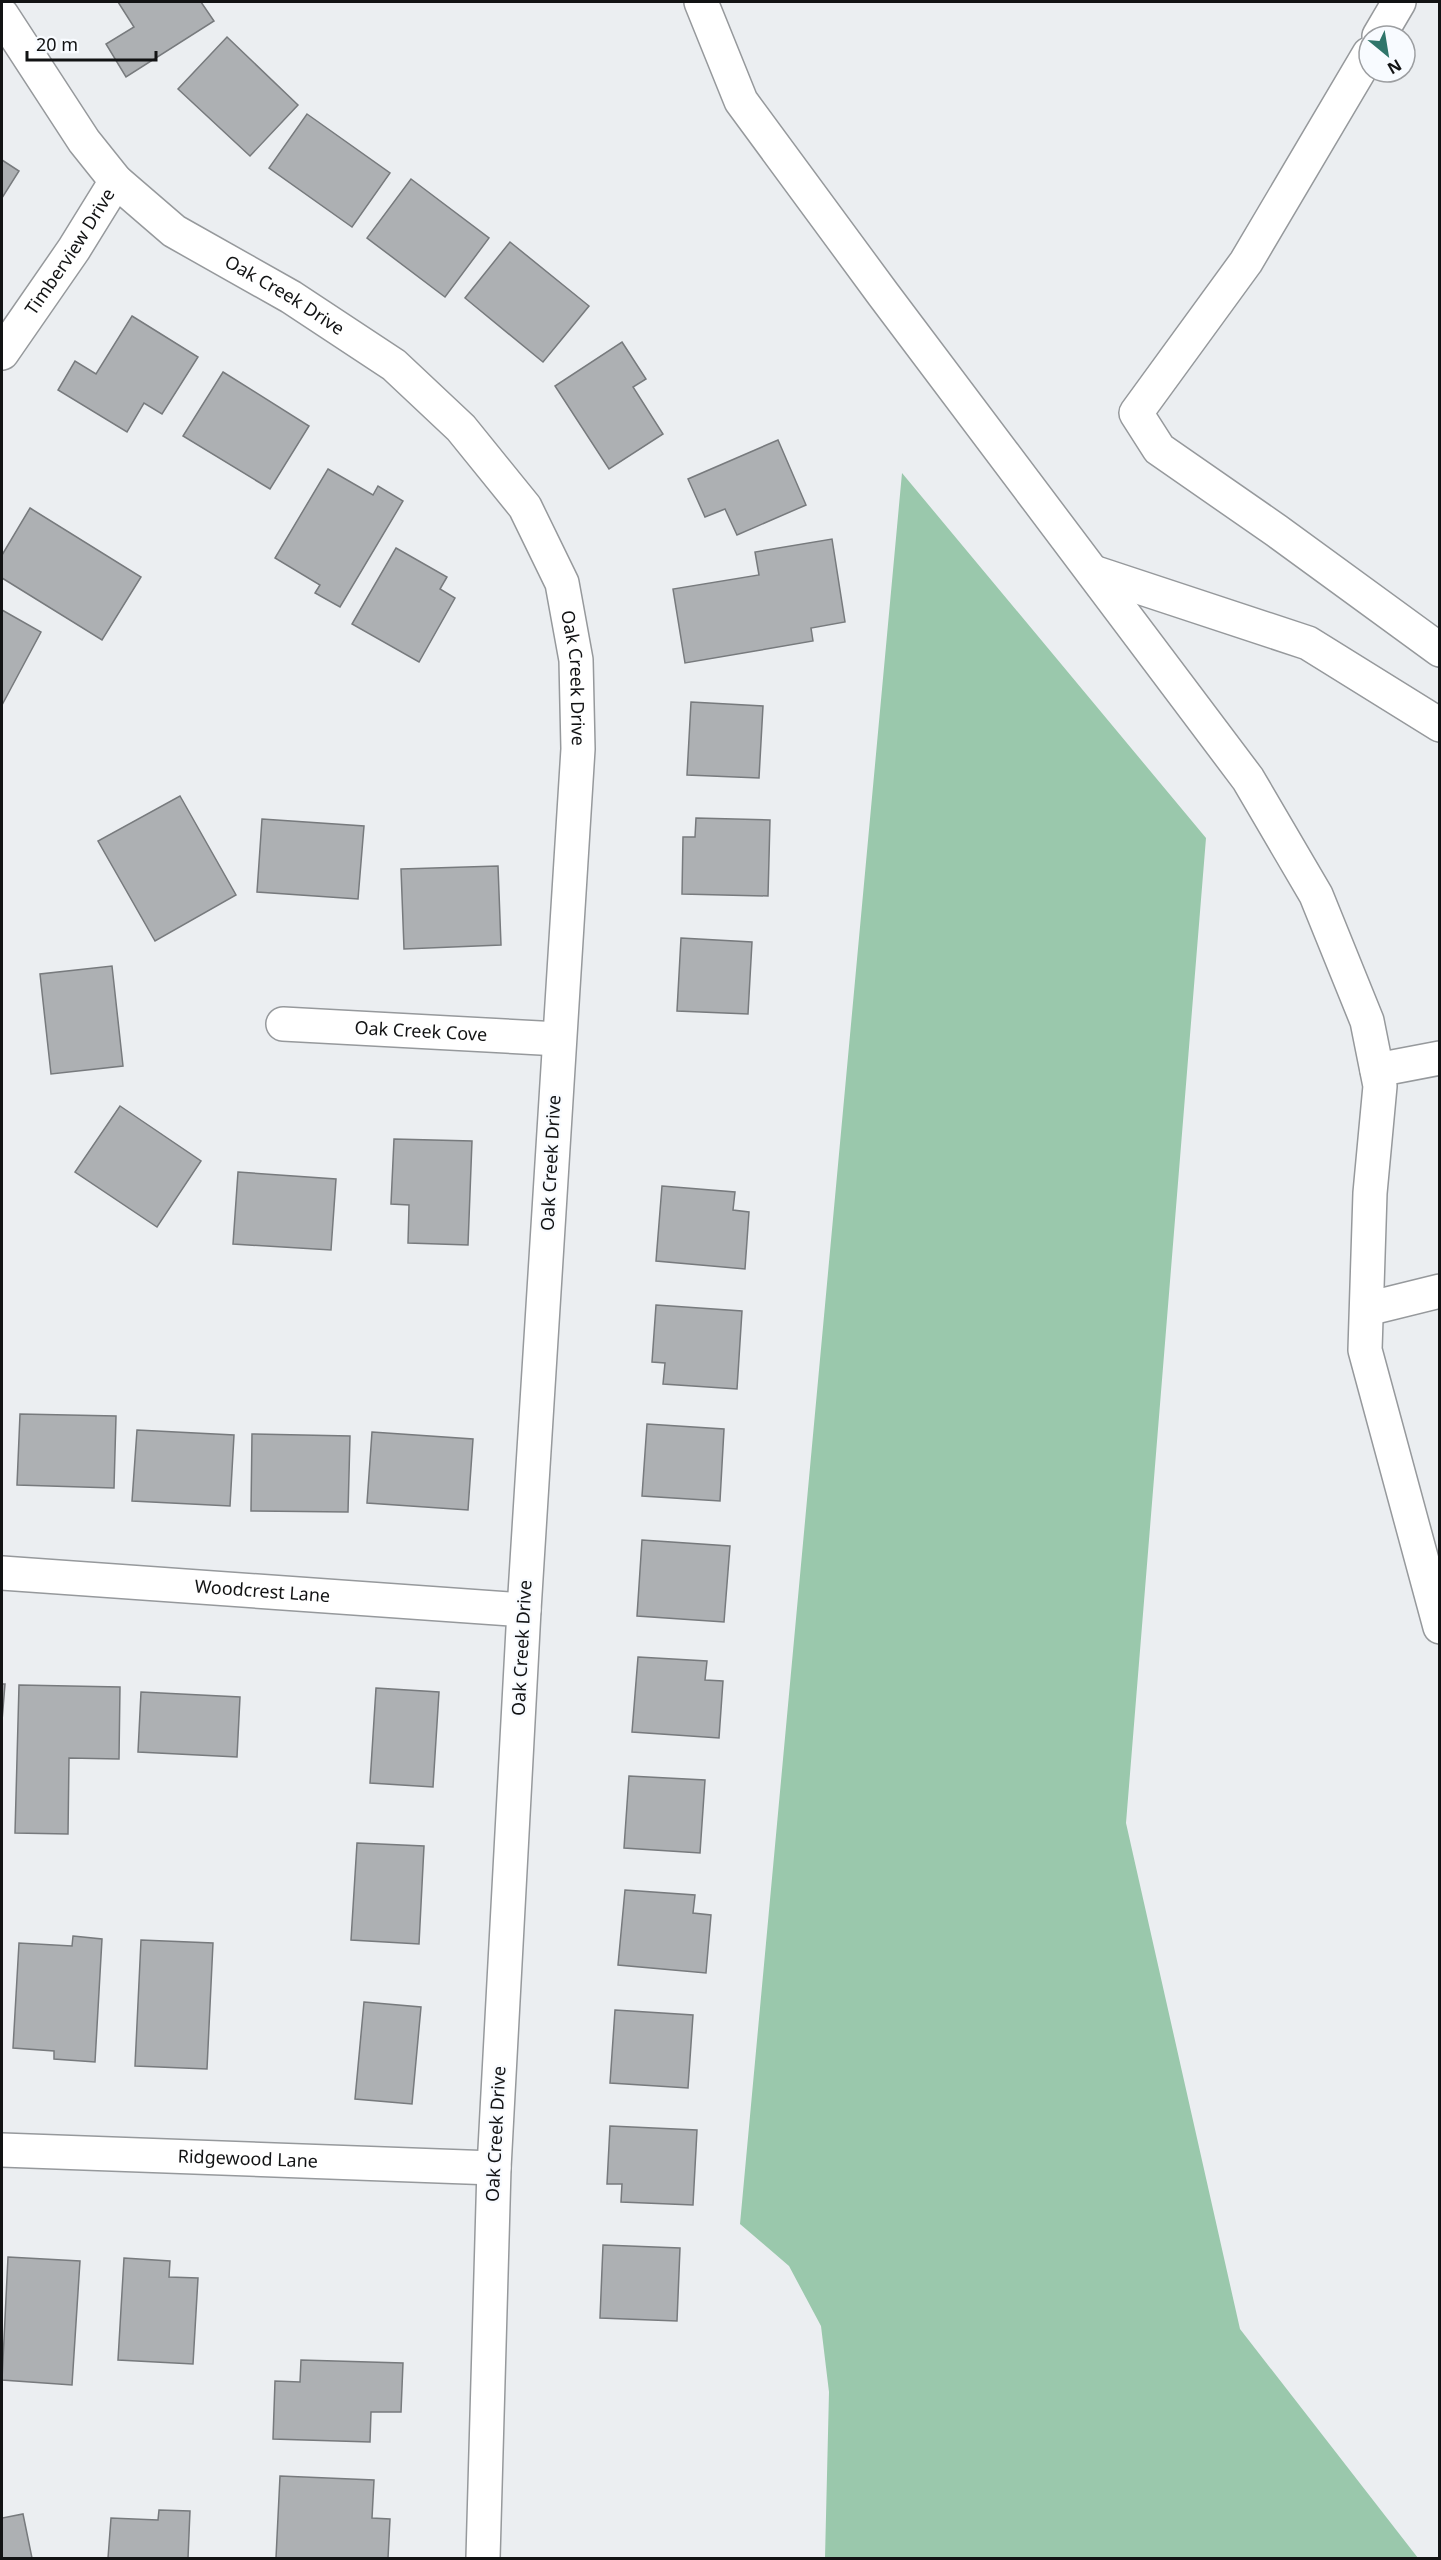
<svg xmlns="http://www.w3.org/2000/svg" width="1441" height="2560" font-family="'Noto Sans',sans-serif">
<rect width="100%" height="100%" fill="#ebeef1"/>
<path fill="#9ac8ac" d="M902 473 1206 838 1126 1823 1240 2329 1418 2558H825L829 2392 821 2326 789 2266 740 2224Z"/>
<g fill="#adb0b3" stroke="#777a7d" stroke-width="1.5">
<path d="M118 2H201L214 21 126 77 106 44 134 27Z"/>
<path d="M227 37 298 105 250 156 178 89Z"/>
<path d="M307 114 390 173 352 227 269 168Z"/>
<path d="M2 160 19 171 2 198Z"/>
<path d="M411 179 489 238 445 297 367 238Z"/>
<path d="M510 242 589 306 543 362 465 298Z"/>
<path d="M132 316 198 357 162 414 144 403 127 432 58 390 75 361 96 374Z"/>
<path d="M622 342 646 379 633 387 663 434 609 469 555 386Z"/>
<path d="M223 372 309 426 270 489 183 436Z"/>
<path d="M778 440 806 505 737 535 725 509 705 517 688 479Z"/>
<path d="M328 469 373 495 378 486 403 501 340 607 315 593 320 585 275 558Z"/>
<path d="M30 508 141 577 102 640 2 578V555Z"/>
<path d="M832 539 845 622 811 628 813 641 685 663 673 589 759 575 755 552Z"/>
<path d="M396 548 447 577 440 589 455 598 419 662 352 624Z"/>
<path d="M2 610 41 632 2 705Z"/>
<path d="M691 702 763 706 759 778 687 775Z"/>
<path d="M180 796 236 895 155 941 98 841Z"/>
<path d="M696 818 770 820 768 896 682 894 683 837H695Z"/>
<path d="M262 819 364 826 358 899 257 892Z"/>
<path d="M498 866 501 945 404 949 401 869Z"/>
<path d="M681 938 752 942 748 1014 677 1011Z"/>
<path d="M112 966 123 1066 51 1074 40 974Z"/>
<path d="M120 1106 201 1161 157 1227 75 1172Z"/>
<path d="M394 1139 472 1141 468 1245 408 1243 409 1205 391 1204Z"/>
<path d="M238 1172 336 1179 331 1250 233 1244Z"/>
<path d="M662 1186 735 1192 733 1210 749 1212 745 1269 656 1261Z"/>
<path d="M656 1305 742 1311 737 1389 663 1384 665 1363 652 1362Z"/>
<path d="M20 1414 116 1416 114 1488 17 1485Z"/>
<path d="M647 1424 724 1429 720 1501 642 1496Z"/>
<path d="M137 1430 234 1435 230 1506 132 1501Z"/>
<path d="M372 1432 473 1439 468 1510 367 1503Z"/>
<path d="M252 1434 350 1436 348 1512 251 1511Z"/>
<path d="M642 1540 730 1546 724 1622 637 1616Z"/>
<path d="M638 1657 707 1661 705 1680 723 1681 719 1738 632 1732Z"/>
<path d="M2 1684H5L2 1721Z"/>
<path d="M19 1685 120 1687 119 1759 69 1758 68 1834 15 1833Z"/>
<path d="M376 1688 439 1692 433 1787 370 1783Z"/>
<path d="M141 1692 240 1697 237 1757 138 1752Z"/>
<path d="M629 1776 705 1780 700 1853 624 1848Z"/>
<path d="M357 1843 424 1846 419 1944 351 1940Z"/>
<path d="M625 1890 695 1895 693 1913 711 1915 706 1973 618 1965Z"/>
<path d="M73 1936 102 1939 95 2062 54 2059V2051L13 2048 19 1943 72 1946Z"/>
<path d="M141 1940 213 1943 207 2069 135 2066Z"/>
<path d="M364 2002 421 2007 412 2104 355 2099Z"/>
<path d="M615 2010 693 2015 688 2088 610 2083Z"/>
<path d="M610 2126 697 2130 693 2205 621 2202 622 2184H607Z"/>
<path d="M603 2245 680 2248 677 2321 600 2318Z"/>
<path d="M8 2257 80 2261 72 2385 2 2380Z"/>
<path d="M124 2258 170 2261 169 2277 198 2278 193 2364 118 2360Z"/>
<path d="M301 2360 403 2363 401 2412H371L370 2442 273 2439 275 2381 300 2382Z"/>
<path d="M280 2476 374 2480 372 2518 390 2519 388 2558H276Z"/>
<path d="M159 2510 190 2511 188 2558H108L111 2518 158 2520Z"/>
<path d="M23 2514 32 2558H2V2518Z"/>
</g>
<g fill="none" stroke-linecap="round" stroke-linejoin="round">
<g stroke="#96999c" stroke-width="36">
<g id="minor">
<path d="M701 2 741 101 883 294 1248 779 1316 895 1367 1021 1380 1086 1370 1193 1365 1350 1440 1627"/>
<path id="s1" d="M2 15 84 141 116 181 174 231 291 297 394 365 461 428 525 507 562 583 576 660 578 749 524 1610 494 2168 483 2558"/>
<path d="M1379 36 1399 2"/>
<path d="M1369 54 1246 262 1136 413 1159 449 1277 531 1440 650"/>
<path id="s2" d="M2 353 74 249 116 181"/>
<path d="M1093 572 1308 643 1440 725"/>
<path id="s3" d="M283 1024 559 1039"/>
<path d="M1377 1070 1440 1058"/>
<path d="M1367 1309 1440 1291"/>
<path id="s4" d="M2 1573 524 1610"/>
<path id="s5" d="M2 2150 494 2168"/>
</g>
</g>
<use href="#minor" stroke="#fff" stroke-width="33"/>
</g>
<g text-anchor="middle" stroke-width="4.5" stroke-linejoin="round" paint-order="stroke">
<g font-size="18" fill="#121314" stroke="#f8fbff">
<text dy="6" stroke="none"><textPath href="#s2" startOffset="122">Timberview Drive</textPath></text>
<text dy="6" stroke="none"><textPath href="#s1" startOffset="406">Oak Creek Drive</textPath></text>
<text dy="6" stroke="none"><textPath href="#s1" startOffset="910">Oak Creek Drive</textPath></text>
<text dy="6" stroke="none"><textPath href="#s3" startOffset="138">Oak Creek Cove</textPath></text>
<text transform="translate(551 1163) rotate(-87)" y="6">Oak Creek Drive</text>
<text dy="6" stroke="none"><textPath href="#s4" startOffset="261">Woodcrest Lane</textPath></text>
<text transform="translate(522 1648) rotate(-87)" y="6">Oak Creek Drive</text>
<text transform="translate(496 2134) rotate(-87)" y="6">Oak Creek Drive</text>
<text dy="6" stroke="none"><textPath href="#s5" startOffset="246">Ridgewood Lane</textPath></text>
</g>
</g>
<rect width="1441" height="2560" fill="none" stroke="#121314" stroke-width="6"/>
<g transform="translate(1387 54) rotate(150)"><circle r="28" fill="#f8fbff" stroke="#9c9ea1" stroke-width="1.5"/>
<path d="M0-4.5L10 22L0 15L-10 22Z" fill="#2f756a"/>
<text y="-9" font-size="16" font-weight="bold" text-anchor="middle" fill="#121314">N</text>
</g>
<path d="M27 51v9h129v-9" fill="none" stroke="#121314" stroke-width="3"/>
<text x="36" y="51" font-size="18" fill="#121314" stroke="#f8fbff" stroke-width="4.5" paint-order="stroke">20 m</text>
</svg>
